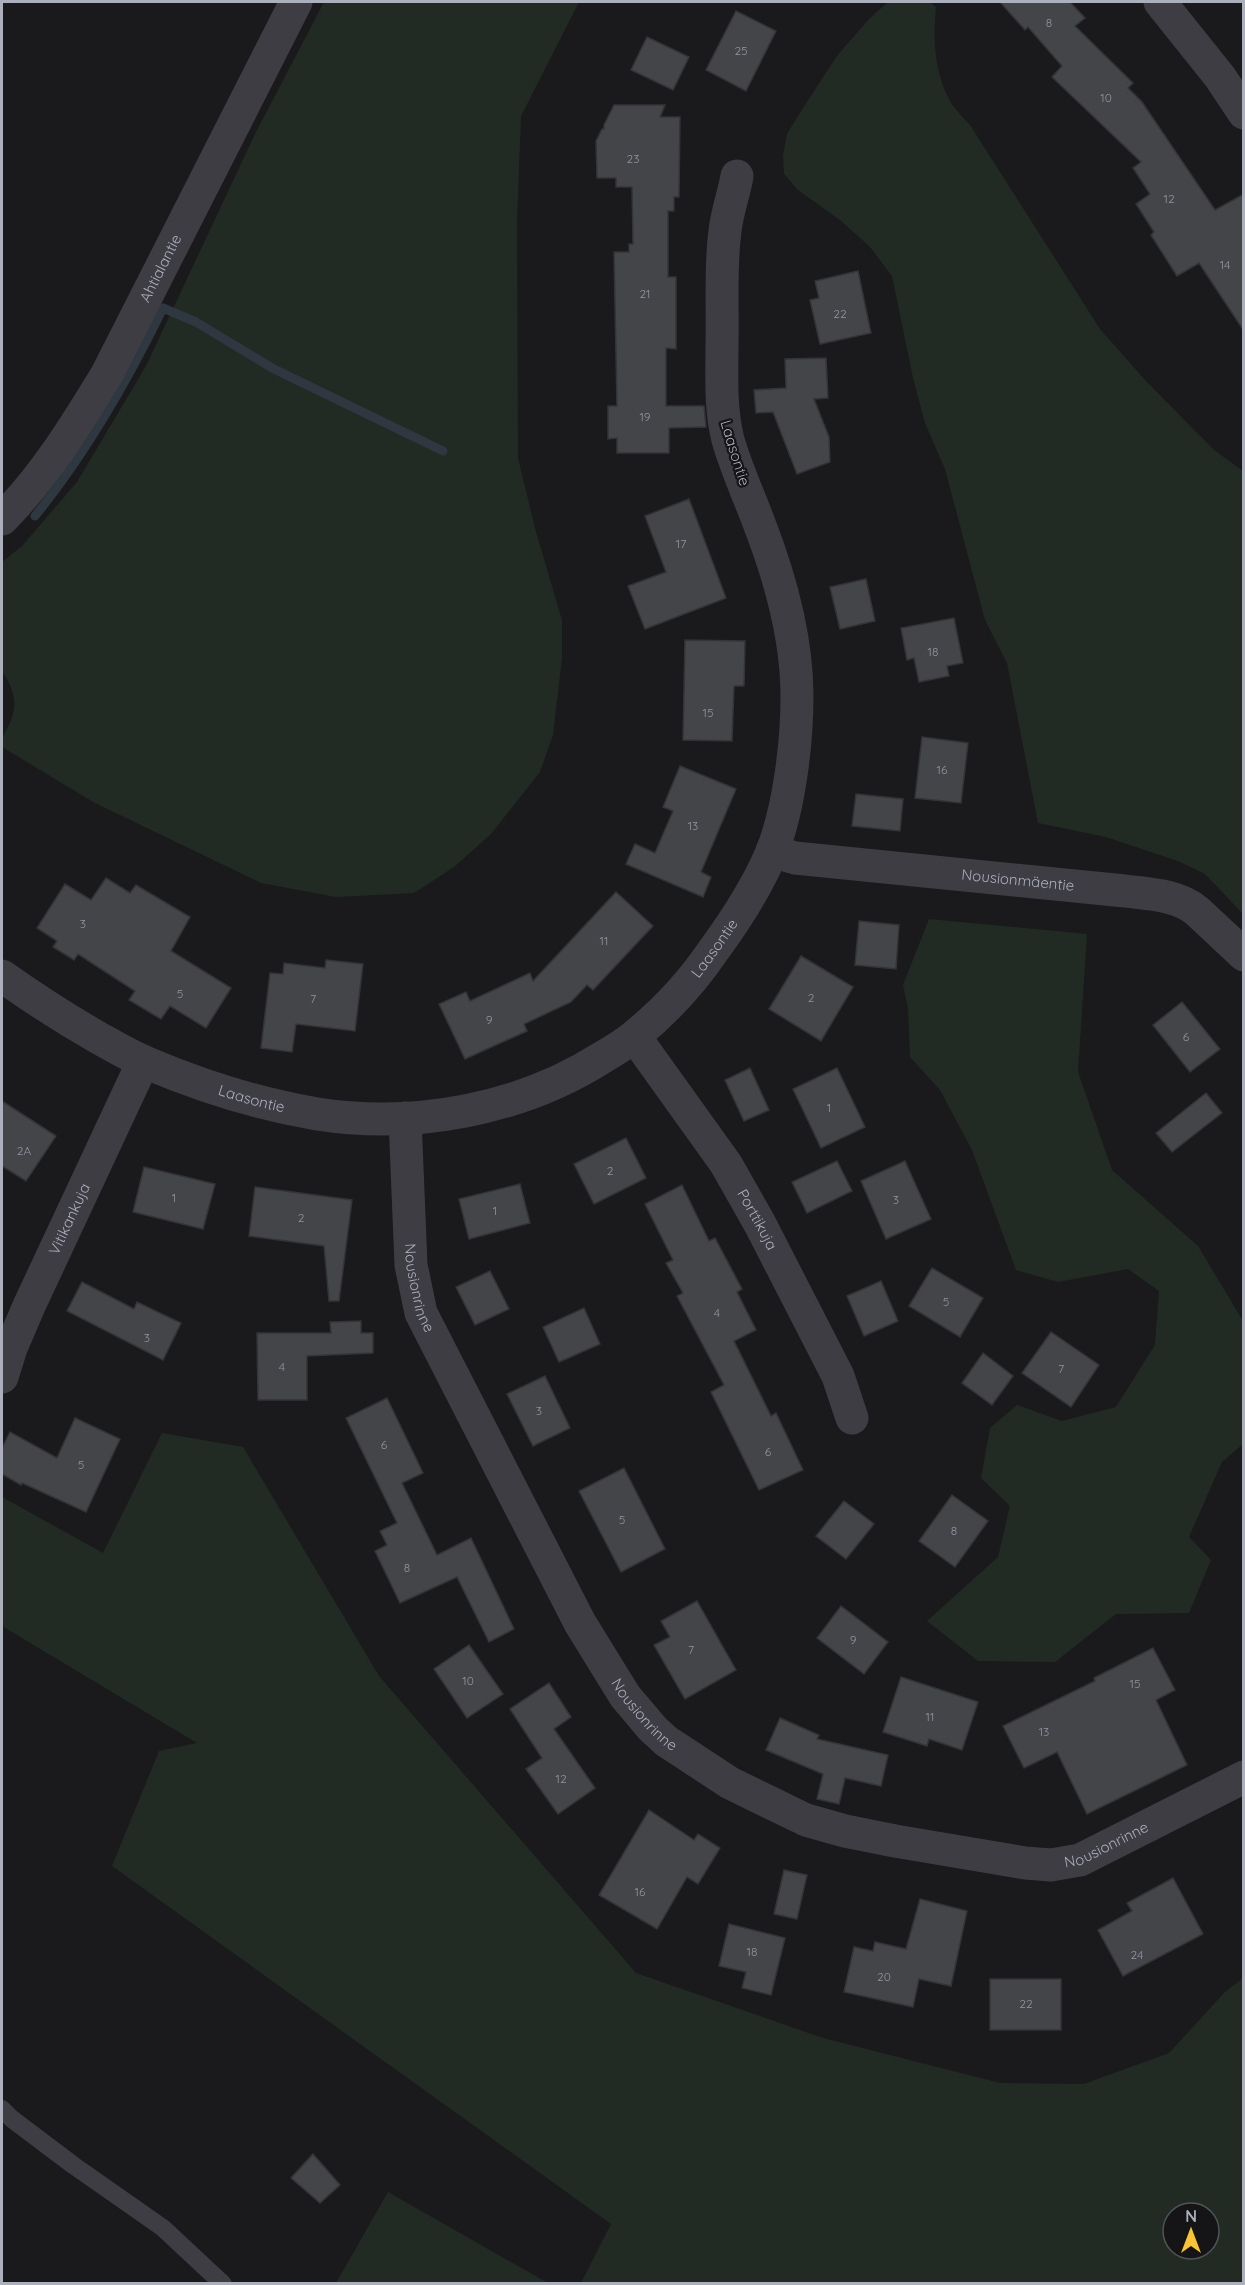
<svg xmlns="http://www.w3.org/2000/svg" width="1245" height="2285" font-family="Quicksand,sans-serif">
<rect width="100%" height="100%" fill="#1a1a1c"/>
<g fill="#212b23" fill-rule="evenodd">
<path d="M324 2H579L521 116 517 222 518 458 536 532 562 620V658L553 735 540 772 491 834 454 867 414 893 336 897 261 883 95 803 2 747C1 738 5 733 9 725 19 704 14 689 2 671V562L22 546 77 482 146 366 256 132Z"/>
<path d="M888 2H930L936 7C933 39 934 70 949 99 954 109 963 117 970 125L1100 329 1146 381 1214 450 1243 471V914L1205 874 1178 861 1106 837 1038 823 1007 663 985 620 945 469 925 423 913 378 892 276 870 247 840 220 798 190 784 174 783 155 787 134 798 116 836 57 869 19Z"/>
<path d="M929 919 1087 934 1078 1072 1112 1170 1198 1246 1243 1321V1444L1222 1462 1189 1537 1211 1560 1189 1613 1116 1614 1055 1662 978 1661 927 1621 998 1557 1010 1506 981 1478 990 1428 1017 1405 1062 1421 1116 1407 1155 1345 1159 1291 1128 1269 1058 1282 1016 1270 972 1150 940 1090 910 1057 908 1008 903 985Z"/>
<path d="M162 1433 243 1447 379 1676 636 1973 823 2038 1000 2083 1084 2084 1169 2053 1225 1992 1243 1978V2283H581L611 2224 112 1866 159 1751 197 1743 2 1626V1497L103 1553ZM1173 2213H1209V2249H1173Z"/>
<path d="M388 2192 548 2283H336Z"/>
</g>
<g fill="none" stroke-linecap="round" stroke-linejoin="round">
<path stroke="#2f3841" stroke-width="9" d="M35 516C87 452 127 382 163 308L196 322 274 369 443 451"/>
</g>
<g fill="#444549" stroke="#343438" stroke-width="1.5">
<path d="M1000 2H1070L1085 18 1075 26 1133 83 1128 88 1142 102 1215 210 1244 194V331L1199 263 1177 276 1151 235 1154 232 1136 204 1150 194 1133 168 1141 162 1052 77 1062 66 1028 27 1025 30Z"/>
<path d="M736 11 776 31 746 91 706 70Z"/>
<path d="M647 37 689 57 673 90 631 70Z"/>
<path d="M614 105H665L660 117H680L679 197H674V211H668V277H676V349L666 348V406H704L706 427 669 428V453H617V438L608 439V406H617L614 252H629V244H633L632 187H616V178H597L596 141 602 129H604V125Z"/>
<path d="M858 271 871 333 820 344 810 300 819 298 815 281Z"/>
<path d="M826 358 828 398 814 399 829 437 830 462 797 474 773 412 756 413 754 390 786 388 785 359Z"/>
<path d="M689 499 726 598 645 629 628 586 666 572 645 516Z"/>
<path d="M866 579 875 621 840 629 830 587Z"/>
<path d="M954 618 963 663 947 666 949 676 919 682 914 658 907 660 901 628Z"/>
<path d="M685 640 745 641 744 686H734L732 741 683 740Z"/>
<path d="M922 737 968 743 961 803 915 798Z"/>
<path d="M680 766 736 789 701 872 711 877 703 897 626 864 635 844 655 853 673 811 663 807Z"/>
<path d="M856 794 903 799 900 831 852 826Z"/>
<path d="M106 878 130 893 136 885 190 917 171 951 231 988 206 1028 170 1006 161 1019 129 1000 135 991 78 954 74 960 53 947 57 941 37 928 65 884 91 900Z"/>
<path d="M616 892 653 926 593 990 587 985 571 1002 524 1024 527 1031 465 1059 439 1004 466 992 470 1001 530 973 533 981Z"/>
<path d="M859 921 899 925 896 969 855 965Z"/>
<path d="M801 956 853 987 821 1041 769 1009Z"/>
<path d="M326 960 363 964 355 1031 296 1024 292 1052 261 1048 270 973 283 974 284 963 325 968Z"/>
<path d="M1182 1002 1220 1049 1190 1072 1153 1025Z"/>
<path d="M750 1068 769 1110 744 1121 725 1080Z"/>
<path d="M837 1068 865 1127 821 1148 793 1089Z"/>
<path d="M1206 1093 1222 1113 1172 1152 1156 1133Z"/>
<path d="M2 1101 56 1136 26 1181 2 1166Z"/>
<path d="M626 1138 646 1178 594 1204 574 1164Z"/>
<path d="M837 1161 852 1191 807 1213 792 1182Z"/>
<path d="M905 1161 931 1219 886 1239 861 1181Z"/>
<path d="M144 1167 215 1184 203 1229 133 1212Z"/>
<path d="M520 1184 530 1223 469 1239 459 1199Z"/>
<path d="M682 1185 709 1241 715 1238 742 1289 737 1292 756 1330 734 1341 771 1416 776 1413 803 1470 759 1490 711 1392 724 1385 677 1296 683 1293 666 1263 673 1260 645 1204Z"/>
<path d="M255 1187 352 1200 339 1301H329L324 1246 249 1236Z"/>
<path d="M932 1268 983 1298 960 1337 909 1306Z"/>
<path d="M490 1271 509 1309 475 1325 456 1287Z"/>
<path d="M881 1281 898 1321 864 1336 847 1296Z"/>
<path d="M82 1282 134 1309 137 1302 181 1323 163 1360 67 1311Z"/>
<path d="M584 1308 600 1344 559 1362 543 1327Z"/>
<path d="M361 1321V1333H373V1353L307 1356V1400H258L257 1333H331L330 1322Z"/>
<path d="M1051 1332 1099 1365 1071 1407 1022 1373Z"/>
<path d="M983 1353 1013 1376 992 1405 962 1383Z"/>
<path d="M545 1376 570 1428 533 1446 507 1394Z"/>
<path d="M387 1398 423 1473 402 1483 437 1555 471 1538 514 1629 489 1642 457 1577 400 1603 375 1551 387 1545 380 1531 397 1523 346 1418Z"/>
<path d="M75 1418 120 1439 86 1512 22 1483 21 1485 2 1474V1448L10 1432 57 1458Z"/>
<path d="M624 1468 665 1549 621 1572 579 1491Z"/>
<path d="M952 1495 988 1521 955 1567 919 1541Z"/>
<path d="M844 1501 874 1524 846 1559 816 1536Z"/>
<path d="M697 1601 736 1670 685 1699 654 1645 670 1637 661 1621Z"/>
<path d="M841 1606 888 1642 864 1674 817 1638Z"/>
<path d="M469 1645 503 1694 467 1718 434 1669Z"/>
<path d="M1153 1648 1175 1690 1156 1700 1187 1765 1087 1814 1057 1752 1024 1768 1003 1726 1095 1681 1094 1678Z"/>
<path d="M901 1677 978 1702 962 1750 929 1739 927 1746 883 1732Z"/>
<path d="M549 1683 571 1717 554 1729 595 1788 558 1814 526 1769 542 1758 510 1709Z"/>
<path d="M780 1718 819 1735 817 1739 888 1755 881 1786 845 1778 839 1804 817 1799 823 1774 766 1750Z"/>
<path d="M649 1810 694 1840 698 1834 720 1848 698 1884 687 1877 657 1929 599 1895Z"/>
<path d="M784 1870 807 1875 797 1919 774 1914Z"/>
<path d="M1173 1878 1203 1934 1123 1976 1098 1930 1132 1911 1127 1903Z"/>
<path d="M920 1899 967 1911 951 1986 919 1979 913 2007 844 1992 854 1947 873 1951 875 1942 906 1949Z"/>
<path d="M729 1924 785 1938 771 1995 742 1988 746 1972 719 1966Z"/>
<rect x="990" y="1979" width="71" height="51"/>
<path d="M313 2154 340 2185 320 2203 291 2178Z"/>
</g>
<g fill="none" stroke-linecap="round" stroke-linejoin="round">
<path stroke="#3d3d43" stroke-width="18" d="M2 2109 12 2119 73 2165 163 2228 223 2284"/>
<g stroke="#3d3d43" stroke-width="33">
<path d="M1160 2 1220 77 1244 113"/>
<path id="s1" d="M772 851 795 858 1125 891C1149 894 1178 895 1197 911L1244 955"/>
<path id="s2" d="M2 976C33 998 64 1018 97 1037 113 1046 130 1056 147 1063 201 1086 258 1104 317 1114 414 1129 520 1110 603 1057 615 1050 627 1043 637 1034 666 1010 692 982 713 951 735 921 756 889 771 854 789 811 797 743 797 696 797 637 780 577 759 523 749 496 736 468 728 440 720 408 722 376 722 344 723 306 720 268 725 231 727 212 734 194 737 176"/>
<path id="s3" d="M635 1037 726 1164 760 1224 838 1376 852 1418"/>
<path id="s4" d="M405 1118 411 1265 421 1313 580 1623 625 1696 652 1728 666 1741 730 1783 806 1820 845 1831 895 1841 1025 1863 1051 1865 1080 1860 1244 1777"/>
<path id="s5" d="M2 1377 11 1348 29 1306 143 1062"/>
</g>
<path stroke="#3d3d43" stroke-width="33" id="s6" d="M2 519C44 477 76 425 107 374L296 2"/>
</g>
<g text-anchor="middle" stroke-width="4.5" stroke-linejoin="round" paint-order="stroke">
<g font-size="12" fill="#92959f">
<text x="1049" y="27">8</text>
<text x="741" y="55">25</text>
<text x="1106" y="102">10</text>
<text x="633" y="163">23</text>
<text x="1169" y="203">12</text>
<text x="1225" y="269">14</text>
<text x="645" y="298">21</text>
<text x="840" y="318">22</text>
<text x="645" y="421">19</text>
<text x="681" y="548">17</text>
<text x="933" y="656">18</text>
<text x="708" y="717">15</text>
<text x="942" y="774">16</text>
<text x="693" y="830">13</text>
<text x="83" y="928">3</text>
<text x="604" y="945">11</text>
<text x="180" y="998">5</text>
<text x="811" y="1002">2</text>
<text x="313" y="1003">7</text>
<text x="489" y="1024">9</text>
<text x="1186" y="1041">6</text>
<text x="829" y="1112">1</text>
<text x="24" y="1155">2A</text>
<text x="610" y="1175">2</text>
<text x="174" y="1202">1</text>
<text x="896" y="1204">3</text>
<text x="495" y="1215">1</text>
<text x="301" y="1222">2</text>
<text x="946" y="1306">5</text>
<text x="717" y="1317">4</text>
<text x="147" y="1342">3</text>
<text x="282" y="1371">4</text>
<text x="1061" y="1373">7</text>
<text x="539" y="1415">3</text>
<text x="384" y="1449">6</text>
<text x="768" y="1456">6</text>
<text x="81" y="1469">5</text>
<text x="622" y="1524">5</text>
<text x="954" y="1535">8</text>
<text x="407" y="1572">8</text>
<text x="853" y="1644">9</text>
<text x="691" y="1654">7</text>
<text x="468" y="1685">10</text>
<text x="1135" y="1688">15</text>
<text x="930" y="1721">11</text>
<text x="1044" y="1736">13</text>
<text x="561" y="1783">12</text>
<text x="640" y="1896">16</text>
<text x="752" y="1956">18</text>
<text x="1137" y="1959">24</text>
<text x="884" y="1981">20</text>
<text x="1026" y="2008">22</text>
</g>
<g font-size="15" fill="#acb0bc" stroke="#151517">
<text dy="5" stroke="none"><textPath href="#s6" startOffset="298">Ahtialantie</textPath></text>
<text transform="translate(735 453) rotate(73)" y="5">Laasontie</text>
<text dy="5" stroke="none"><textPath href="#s1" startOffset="248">Nousionmäentie</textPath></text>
<text dy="5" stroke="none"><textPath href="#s2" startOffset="802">Laasontie</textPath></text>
<text dy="5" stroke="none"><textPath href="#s2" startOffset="280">Laasontie</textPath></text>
<text dy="5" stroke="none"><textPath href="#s5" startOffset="172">Vitikankuja</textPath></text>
<text dy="5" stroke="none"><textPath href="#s3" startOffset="220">Porttikuja</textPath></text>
<text dy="5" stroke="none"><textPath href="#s4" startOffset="171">Nousionrinne</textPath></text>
<text dy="5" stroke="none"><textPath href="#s4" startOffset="657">Nousionrinne</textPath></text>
<text dy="5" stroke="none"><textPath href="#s4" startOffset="1161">Nousionrinne</textPath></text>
</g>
</g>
<rect width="1245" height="2285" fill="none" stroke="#acb0bc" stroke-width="6"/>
<g transform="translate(1191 2231)"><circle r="28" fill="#151517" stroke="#515359" stroke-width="1.5"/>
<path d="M0-4.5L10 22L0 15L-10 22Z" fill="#f8c436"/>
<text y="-9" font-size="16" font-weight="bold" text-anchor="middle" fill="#acb0bc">N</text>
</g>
</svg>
